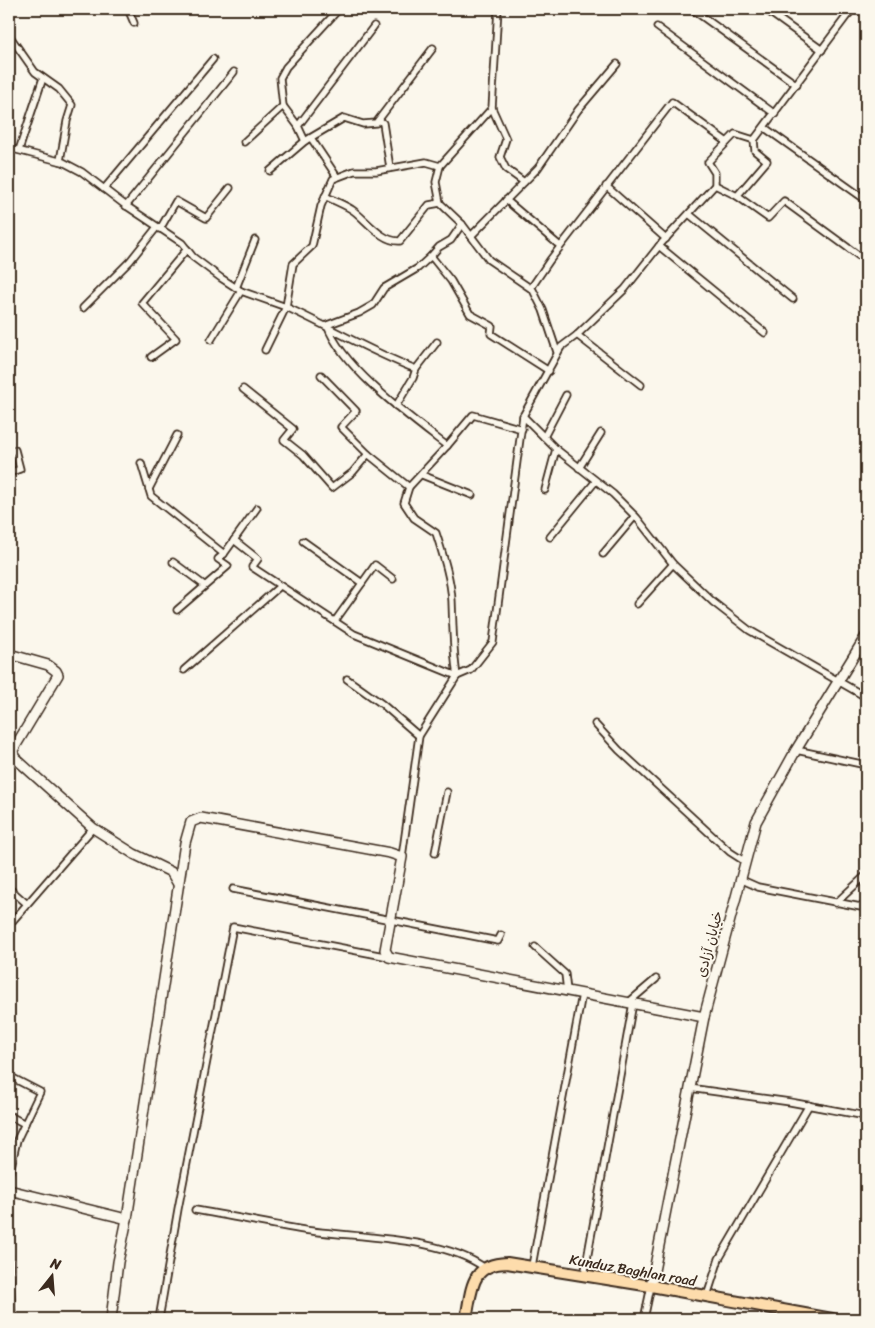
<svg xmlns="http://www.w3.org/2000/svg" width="875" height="1328" font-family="Sriracha,'Playpen Sans Arabic',sans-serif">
<rect width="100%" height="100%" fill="#fbf7ec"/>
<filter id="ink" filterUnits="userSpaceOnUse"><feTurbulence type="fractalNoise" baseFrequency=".02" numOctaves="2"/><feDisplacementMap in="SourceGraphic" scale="10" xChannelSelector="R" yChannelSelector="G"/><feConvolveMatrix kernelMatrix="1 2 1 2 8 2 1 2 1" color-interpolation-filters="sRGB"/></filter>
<g filter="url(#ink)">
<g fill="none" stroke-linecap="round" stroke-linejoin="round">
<g stroke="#3b2a1e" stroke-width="9">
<g id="street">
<path d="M128 9 134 23"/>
<path d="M498 9 492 108 506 139 500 157 506 169 524 182"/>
<path d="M692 9 797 85"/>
<path d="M765 9 822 50"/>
<path d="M842 9 849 14"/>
<path d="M657 27 775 114"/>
<path d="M9 35 35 72 59 89 72 105 67 121 60 161"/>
<path d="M283 106 280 78 286 67 339 9"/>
<path d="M379 120 383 123 390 168"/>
<path d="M765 128 866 200"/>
<path d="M311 138 337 177"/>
<path d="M305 141 298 126 374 26"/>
<path d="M244 142 283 106 298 126"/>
<path d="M9 148 63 162 82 172 125 205 182 243 193 257 221 278 241 291 286 307 293 264 312 246 321 206 333 179 354 171H376L426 162 440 166"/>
<path d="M19 150 43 78"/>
<path d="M270 171 305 141 344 118 363 124 376 123 433 48"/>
<path d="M715 185 737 196 768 218 784 201 866 261"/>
<path d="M606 186 666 239"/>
<path d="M104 189 213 59"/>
<path d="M325 196C334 201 346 205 354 211 367 221 382 242 400 241L429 205 440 203 462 224 489 260 533 290 543 310 557 352"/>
<path d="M737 196 767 161 755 151 754 140"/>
<path d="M506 200 560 246"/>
<path d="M440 203 436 182 440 166 492 108"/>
<path d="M126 206 234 72"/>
<path d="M689 214 793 299"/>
<path d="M160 229 176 201 206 218 230 188"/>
<path d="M471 236 538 168 578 110 617 64"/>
<path d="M659 246 765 333"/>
<path d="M431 256 439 247 451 240 462 224"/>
<path d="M236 288 255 240"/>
<path d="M531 288 550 260 672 102 727 142"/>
<path d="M83 308 130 261 157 227"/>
<path d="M577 335 641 385"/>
<path d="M211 340 241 291"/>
<path d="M265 350 286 307C330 327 371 352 416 369L413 378 396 406"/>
<path d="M151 357 176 339 142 303 187 249"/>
<path d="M416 369 437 342"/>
<path d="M321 375 356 411 341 427 368 454"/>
<path d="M243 389 293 429 284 440 303 455 332 488 353 472 368 454 409 487 404 503 414 518 436 533C443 555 451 579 452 601 453 627 453 651 457 676"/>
<path d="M523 416 556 449 613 494 637 518 673 564 713 602 749 630 866 697"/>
<path d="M544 437 566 395"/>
<path d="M447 446 473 415 522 429"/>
<path d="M9 451 15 450 20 469 9 473"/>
<path d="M141 463 151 496 224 554"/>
<path d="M579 468 601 433"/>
<path d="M422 475 472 495"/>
<path d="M409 487 447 446C411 418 342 368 327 325L359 313 373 305 384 288 418 268 431 256 451 281 470 314 492 326 491 334 549 371"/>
<path d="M149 489 177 435"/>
<path d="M545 490 556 449"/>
<path d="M550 537 595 482"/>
<path d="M234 540 258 559 252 567 354 634 457 676"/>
<path d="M303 541 362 583"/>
<path d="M603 554 635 516"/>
<path d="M173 562 204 585"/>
<path d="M637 604 673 564"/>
<path d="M177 610 228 566 218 559 224 554 257 508"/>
<path d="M335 621 375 565 393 579"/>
<path d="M184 670 280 586"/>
<path d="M347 679 382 704 419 736"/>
<path d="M595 724 619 750 730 852 744 861"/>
<path d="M796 750 866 765"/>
<path d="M435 853 447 792"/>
<path d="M402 857 419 736 457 676 471 670 493 642 523 416 561 347 577 335 625 289 659 246 715 185V173L708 162 735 134 754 140 852 9"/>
<path d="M740 879 758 887 866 908"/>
<path d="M9 888 27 904"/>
<path d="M233 889 498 941 501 935"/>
<path d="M836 903 866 875"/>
<path d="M9 925 93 828"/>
<path d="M535 947 565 974 567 991"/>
<path d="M629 1002 656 979"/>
<path d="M9 1076 40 1092 17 1140 9 1176"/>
<path d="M689 1088 790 1102 866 1116"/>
<path d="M10 1116 25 1124"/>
<path d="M195 1210C231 1216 268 1224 304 1230 357 1238 441 1236 485 1268"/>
<path d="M9 1255 12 1319"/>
<path d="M532 1266 582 994"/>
<path d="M584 1276 633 1003"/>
<path d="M707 1296 719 1259 809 1105"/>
<path d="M159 1319 178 1209 233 927 389 957"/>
<path d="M644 1319 651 1286"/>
</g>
</g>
<g stroke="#3b2a1e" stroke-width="12">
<g id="secondary">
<path d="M9 654 48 665 56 671 58 675 13 750 14 757 93 828 134 854 171 872 178 884"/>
<path d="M9 1190 127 1219"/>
<path d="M651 1286 704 1017 756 822 796 750 866 636"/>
<path d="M111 1319 118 1262 127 1219 185 843 191 822 201 818 390 853 402 857 385 950 389 957 704 1017"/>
</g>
</g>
<g stroke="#3b2a1e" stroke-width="14">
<path id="highway" d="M466 1319C472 1289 470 1264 507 1263L651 1286 832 1319"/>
</g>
<use href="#street" stroke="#fbf7ec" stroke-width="5.5"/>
<use href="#secondary" stroke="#fbf7ec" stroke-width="9"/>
<use href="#highway" stroke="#fddcac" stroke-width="10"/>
</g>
</g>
<g text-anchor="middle" stroke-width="4" stroke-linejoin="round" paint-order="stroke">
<g font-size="14" fill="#3b2a1e" stroke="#fbf7ec">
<text transform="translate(709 944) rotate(-75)" y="5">خیابان آزادی</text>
<text transform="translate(633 1270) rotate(10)" y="5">Kunduz Baghlan road</text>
</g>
</g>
<rect width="875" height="1328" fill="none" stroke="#fbf7ec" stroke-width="30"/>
<rect x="15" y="15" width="845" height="1298" fill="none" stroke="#3b2a1e" stroke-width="2" filter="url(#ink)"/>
<g transform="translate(52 1276) rotate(17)" stroke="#fbf7ec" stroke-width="4" paint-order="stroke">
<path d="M0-4L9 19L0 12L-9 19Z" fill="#3b2a1e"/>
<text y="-8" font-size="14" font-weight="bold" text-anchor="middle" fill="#3b2a1e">N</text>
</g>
</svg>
